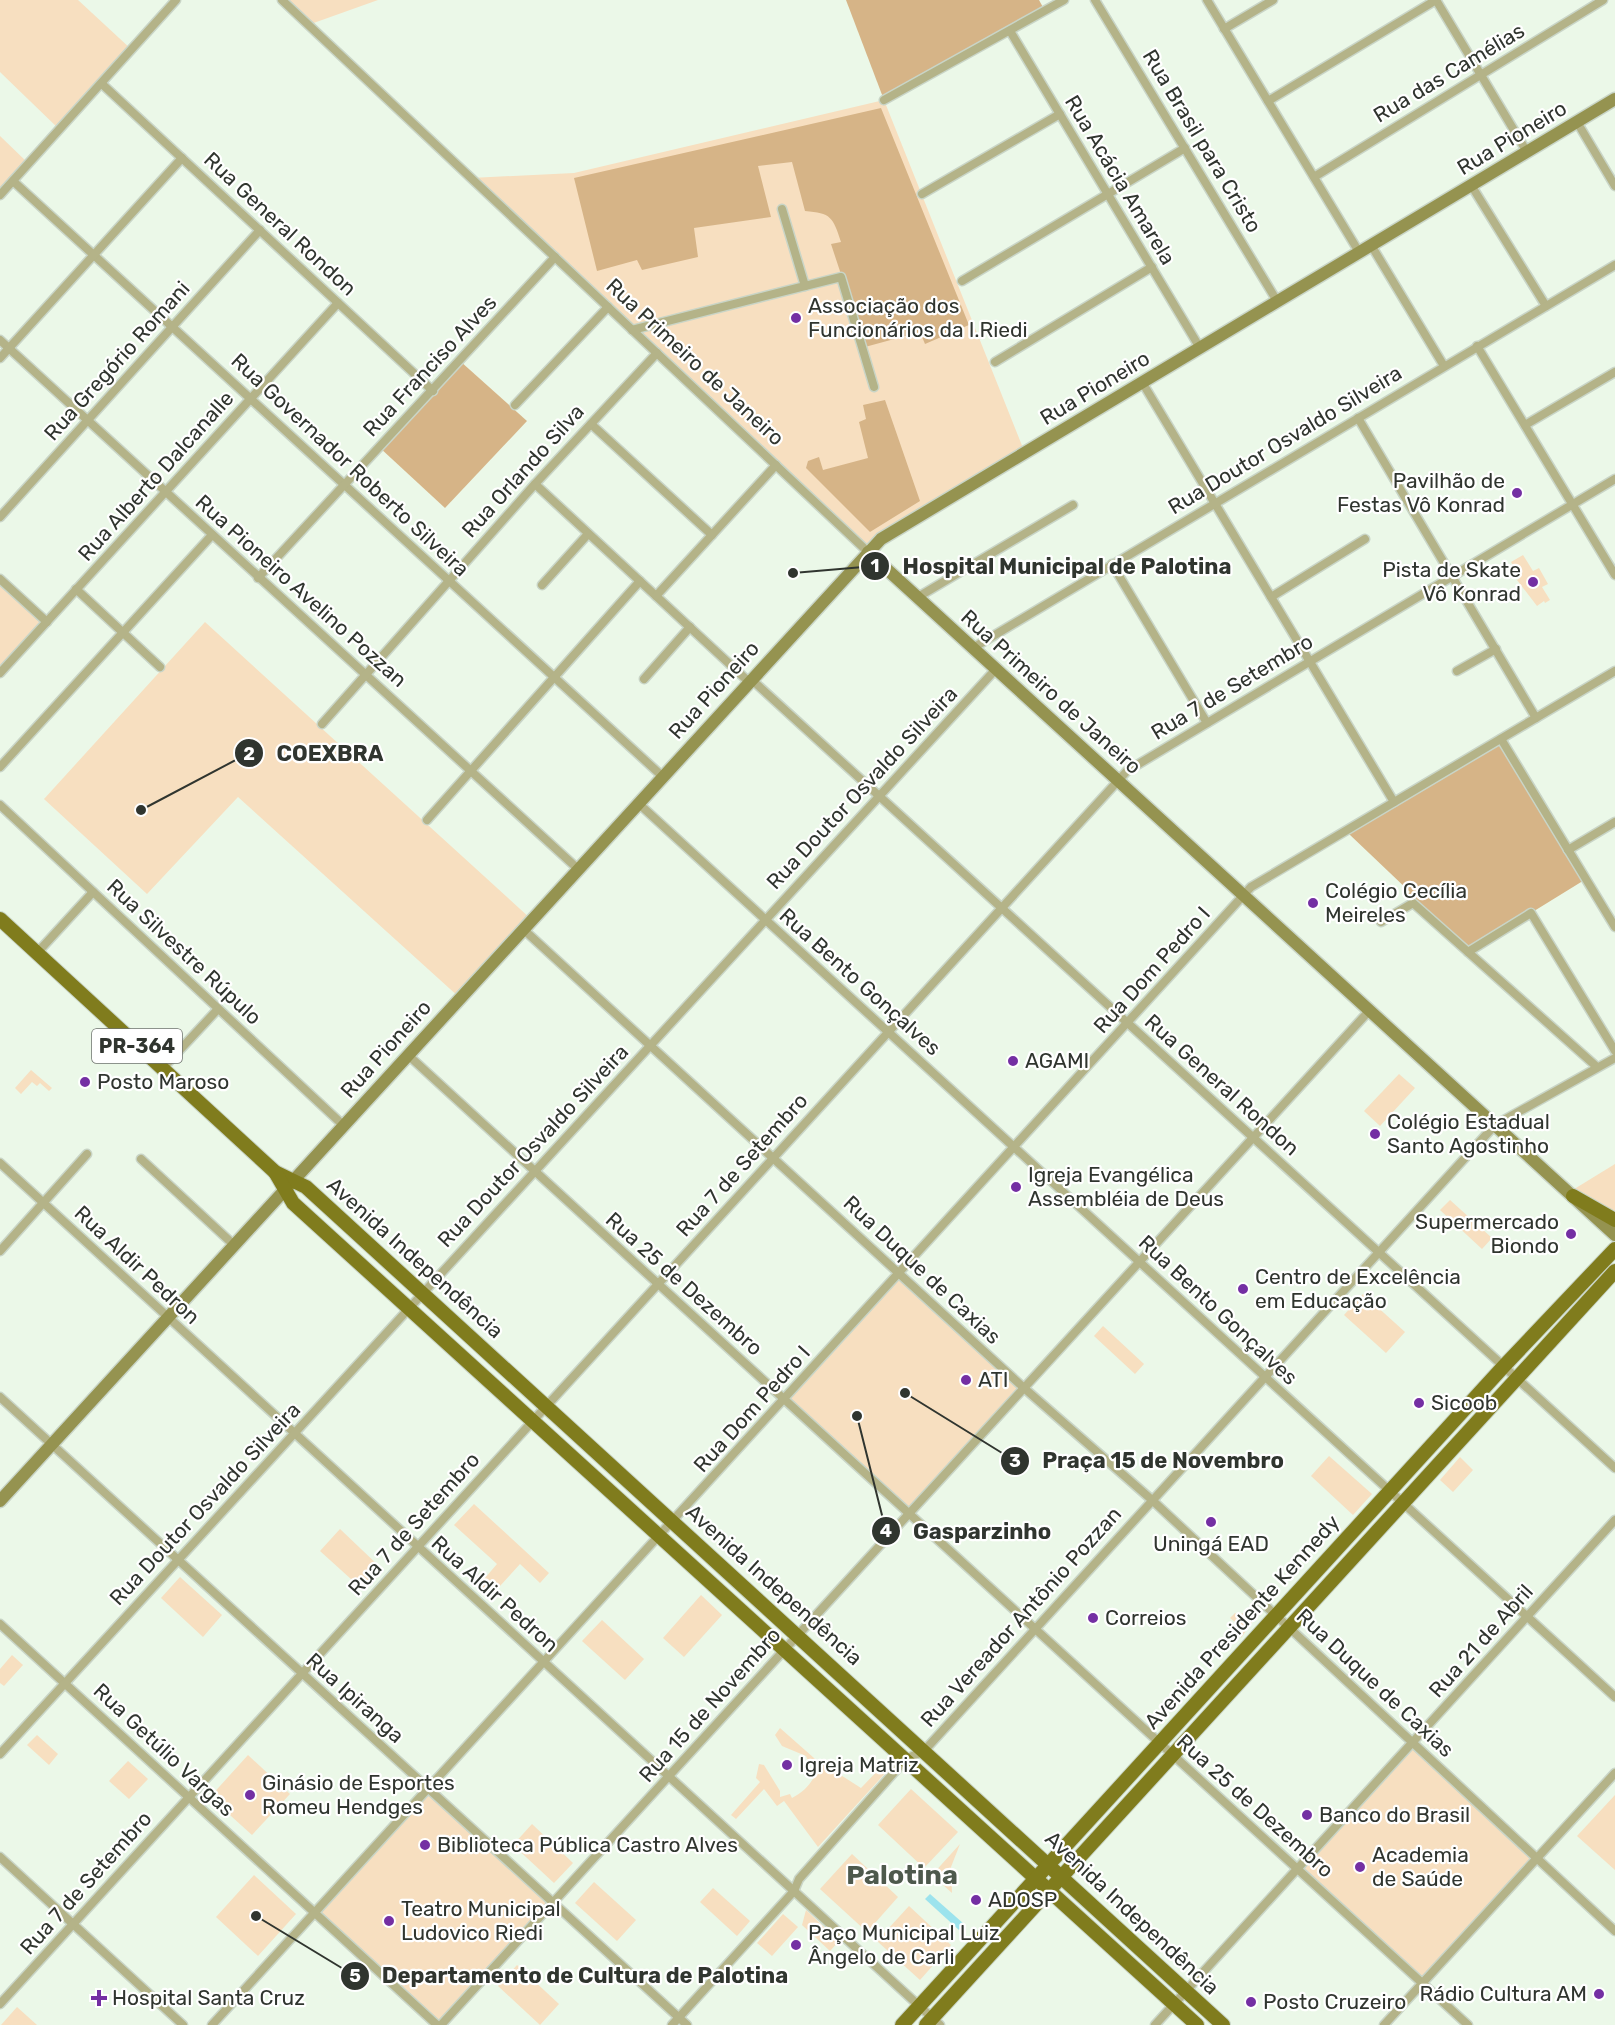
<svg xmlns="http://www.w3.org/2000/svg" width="1615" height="2025" font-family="Rubik,sans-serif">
<rect width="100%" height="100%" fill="#ebf8e8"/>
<g fill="#f7dfc0">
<path d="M0 0H78L132 50 60 130 0 72Z"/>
<path d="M282 0H378L308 25Z"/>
<path d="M884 100 1025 453 868 552 471 178 574 173Z"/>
<path d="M0 136 29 164 0 195Z"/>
<path d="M1523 555 1533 571 1539 568 1548 584 1542 587 1550 600 1545 603 1544 601 1537 606 1517 580 1520 578 1511 562Z"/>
<path d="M0 579 47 622 0 673Z"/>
<path d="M205 622 531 919 460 998 238 797 147 894 44 799Z"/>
<path d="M31 1070 52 1088 49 1091 40 1083 37 1086 32 1082 21 1094 15 1088Z"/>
<path d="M1399 1074 1415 1088 1380 1126 1364 1111Z"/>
<path d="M1615 1164V1216L1571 1191Z"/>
<path d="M1450 1200 1492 1238 1482 1249 1440 1210Z"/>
<path d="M899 1274 1024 1388 909 1514 784 1399Z"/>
<path d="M1363 1294 1405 1332 1386 1353 1344 1315Z"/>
<path d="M1103 1326 1144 1364 1135 1374 1094 1336Z"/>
<path d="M1329 1456 1372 1494 1353 1515 1311 1476Z"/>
<path d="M1460 1457 1473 1470 1453 1492 1440 1480Z"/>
<path d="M474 1504 549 1573 540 1583 520 1564 491 1596 479 1585 497 1564 454 1525Z"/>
<path d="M340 1529 381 1568 362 1589 320 1551Z"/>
<path d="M180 1577 222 1615 203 1637 161 1598Z"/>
<path d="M701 1595 722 1615 684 1657 663 1638Z"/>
<path d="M1246 1612 1251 1615 1253 1621 1241 1638V1627L1230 1618 1235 1613 1238 1615Z"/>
<path d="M602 1620 644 1659 625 1680 582 1641Z"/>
<path d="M12 1655 23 1665 4 1686 0 1683V1669Z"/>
<path d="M780 1728 814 1758 861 1788 885 1763 890 1768 818 1847 784 1801 777 1806 764 1789 736 1819 731 1815 760 1782 756 1778 759 1764 764 1765 780 1791V1797L790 1794 792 1798C804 1792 812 1783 817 1771L812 1769 814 1761H808L806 1756 782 1746 775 1735Z"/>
<path d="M37 1735 58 1754 49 1765 27 1745Z"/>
<path d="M1413 1742 1537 1859 1423 1983 1297 1869Z"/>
<path d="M248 1755 290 1794 252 1835 210 1797Z"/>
<path d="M128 1761 148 1779 129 1799 109 1781Z"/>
<path d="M428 1789 553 1903 441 2025 315 1913Z"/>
<path d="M911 1789 958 1832 924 1868 878 1825Z"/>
<path d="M1615 1795V1870L1577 1836Z"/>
<path d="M532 1824 573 1863 554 1883 513 1845Z"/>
<path d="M960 1844 951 1867 952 1893 932 1875Z"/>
<path d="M852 1854 898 1897 867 1932 820 1889Z"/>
<path d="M254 1875 296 1914 258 1956 216 1917Z"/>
<path d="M594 1882 636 1920 617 1941 575 1903Z"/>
<path d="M713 1888 750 1921 737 1936 700 1902Z"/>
<path d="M909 1906 951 1945 920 1980 877 1941Z"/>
<path d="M806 1910 839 1941 830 1951 802 1925Z"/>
<path d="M783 1914 798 1927 772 1956 757 1943Z"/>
<path d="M517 1965 559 2004 540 2025 498 1986Z"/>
<path d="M17 2007 37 2025H1Z"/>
</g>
<g fill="#d6b487">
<path d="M846 0H1039L1045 11 884 100Z"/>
<path d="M881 108 969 325 925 344 920 332 865 347 831 244 841 242C833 217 831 213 805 211L792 162 758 166 771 217 694 228 698 257 642 270 637 260 597 271 574 178Z"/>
<path d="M460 361 527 421 445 508 379 447Z"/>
<path d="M885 400 920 501 870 532 806 468 808 461 819 457 823 470 868 458 859 422 866 419 863 405Z"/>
<path d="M1501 739 1586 879 1468 952 1413 903 1406 895 1410 892 1349 834Z"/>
</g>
<path fill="#9ce3ed" d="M930 1894 964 1924 959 1930 925 1899Z"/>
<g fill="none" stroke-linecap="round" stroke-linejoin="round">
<g stroke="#c9d5c7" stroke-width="11">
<g id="street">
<path d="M282 0 868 552"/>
<path d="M1095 0 1277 301"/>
<path d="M1207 0 1359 252"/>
<path d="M1436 0 1527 152"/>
<path d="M1224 29 1273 0"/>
<path d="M1010 31 1200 348"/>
<path d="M102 84 433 391"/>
<path d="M884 100 1064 0"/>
<path d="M1268 101 1436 0"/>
<path d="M1577 122 1615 186"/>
<path d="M1314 177 1603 0"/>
<path d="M13 181 662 776"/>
<path d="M1471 185 1546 306"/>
<path d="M922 194 1060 114"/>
<path d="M0 195 176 0"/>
<path d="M1371 245 1444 366"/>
<path d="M962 281 1185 148"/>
<path d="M805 286 841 277 874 387"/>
<path d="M632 330 805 286 782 209"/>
<path d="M0 340 578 869"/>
<path d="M1477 346 1615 575"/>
<path d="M0 358 182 158"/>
<path d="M995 362 1152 267"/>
<path d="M1142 382 1394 802"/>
<path d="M515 405 608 307"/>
<path d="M1358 418 1536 718"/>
<path d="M591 424 712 535"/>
<path d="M1525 425 1615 372"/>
<path d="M535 484 749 682"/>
<path d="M0 517 260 230"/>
<path d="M1112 564 1207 723"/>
<path d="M258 578 555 257"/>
<path d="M0 579 47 622"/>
<path d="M542 585 588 534"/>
<path d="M76 589 160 667"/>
<path d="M656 596 776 465"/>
<path d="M918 597 1073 505"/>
<path d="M1271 597 1365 539"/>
<path d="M973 648 1615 265"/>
<path d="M1457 671 1496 649"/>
<path d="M0 673 338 303"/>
<path d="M644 679 690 627"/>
<path d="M751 679 1615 1468"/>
<path d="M322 724 535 484 657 353"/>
<path d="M1501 739 1615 927"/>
<path d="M0 767 212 535"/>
<path d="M638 803 1615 1697"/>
<path d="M0 805 343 1125"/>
<path d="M427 820 640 581"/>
<path d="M1568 850 1615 822"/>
<path d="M1381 922 1413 903 1597 1067"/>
<path d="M523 929 1024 1388 1152 1500 1615 1931"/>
<path d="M1468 952 1531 913 1615 1051"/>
<path d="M37 953 93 892"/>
<path d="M408 1055 1468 2025"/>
<path d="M162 1069 218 1009"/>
<path d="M141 1159 234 1245"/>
<path d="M0 1163 940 2025"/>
<path d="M0 1251 87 1154"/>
<path d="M0 1397 687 2025"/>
<path d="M0 1624 437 2025"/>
<path d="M0 1754 996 669"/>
<path d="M0 1857 183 2025"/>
<path d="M0 2004 1127 771 1615 479"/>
<path d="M212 2025 1251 887 1615 671"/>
<path d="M441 2025 1369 1011"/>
<path d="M672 2025 794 1891 799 1879 906 1759 924 1751 1495 1125 1615 1058"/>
<path d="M1155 2025 1615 1520"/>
<path d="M1384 2025 1615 1773"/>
</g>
</g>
<g stroke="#c9d5c7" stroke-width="15">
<g id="secondary">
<path d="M868 552 1615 1235"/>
<path d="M0 1501 881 539 1615 99"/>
</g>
</g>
<g stroke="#c9d5c7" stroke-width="16">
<g id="primary">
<path d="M0 919 275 1172 306 1187 1223 2025"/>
<path d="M275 1172 293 1203 1197 2025"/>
<path d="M1573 1196 1615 1220"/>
<path d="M902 2025 1504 1366 1615 1249"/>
<path d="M926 2025 1615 1271"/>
</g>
</g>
<use href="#street" stroke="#b4b388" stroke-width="8"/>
<use href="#secondary" stroke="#959350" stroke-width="12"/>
<use href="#primary" stroke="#807c1d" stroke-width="14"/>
</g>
<g fill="#742fa3" stroke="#fff" stroke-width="2">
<circle cx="796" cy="318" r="6"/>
<circle cx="1517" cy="493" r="6"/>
<circle cx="1533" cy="582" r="6"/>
<circle cx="1313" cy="903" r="6"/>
<circle cx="1013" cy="1061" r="6"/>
<circle cx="85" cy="1082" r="6"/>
<circle cx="1375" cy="1134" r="6"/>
<circle cx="1016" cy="1187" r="6"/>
<circle cx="1571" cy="1234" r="6"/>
<circle cx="1243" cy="1289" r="6"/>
<circle cx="966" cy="1380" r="6"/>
<circle cx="1419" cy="1403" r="6"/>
<circle cx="1211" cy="1522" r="6"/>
<circle cx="1093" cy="1618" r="6"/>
<circle cx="787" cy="1765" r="6"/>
<circle cx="250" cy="1795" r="6"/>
<circle cx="1307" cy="1815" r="6"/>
<circle cx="425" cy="1845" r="6"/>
<circle cx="1360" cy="1867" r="6"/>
<circle cx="976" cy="1900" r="6"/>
<circle cx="389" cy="1921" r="6"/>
<circle cx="796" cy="1945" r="6"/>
<circle cx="1599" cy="1994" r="6"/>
<path d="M96 1989h6v6h6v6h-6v6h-6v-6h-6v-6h6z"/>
<circle cx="1251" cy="2002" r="6"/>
</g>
<g text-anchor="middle" stroke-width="4.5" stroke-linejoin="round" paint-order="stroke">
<rect fill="#fff" stroke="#6e726d" stroke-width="1.5" x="92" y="1029" width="90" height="34" rx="4.5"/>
<g font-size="20" font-weight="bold" fill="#30352f">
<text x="137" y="1053">PR-364</text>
</g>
<g font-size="21" fill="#30352f" stroke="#fff">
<text transform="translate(1449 73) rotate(-31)" y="7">Rua das Camélias</text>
<text transform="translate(1512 138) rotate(-31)" y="7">Rua Pioneiro</text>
<text transform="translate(1202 141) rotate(59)" y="7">Rua Brasil para Cristo</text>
<text transform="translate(1120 180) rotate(59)" y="7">Rua Acácia Amarela</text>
<text transform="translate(280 224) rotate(43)" y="7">Rua General Rondon</text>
<text transform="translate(117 361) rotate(-48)" y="7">Rua Gregório Romani</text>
<text transform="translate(695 362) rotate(43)" y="7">Rua Primeiro de Janeiro</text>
<text transform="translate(430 366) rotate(-47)" y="7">Rua Franciso Alves</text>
<text transform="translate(1095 388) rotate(-31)" y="7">Rua Pioneiro</text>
<text transform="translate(1285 440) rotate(-31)" y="7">Rua Doutor Osvaldo Silveira</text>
<text transform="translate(350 465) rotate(43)" y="7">Rua Governador Roberto Silveira</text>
<text transform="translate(523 471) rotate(-48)" y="7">Rua Orlando Silva</text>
<text transform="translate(156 476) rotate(-48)" y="7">Rua Alberto Dalcanalle</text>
<text transform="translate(301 591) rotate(42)" y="7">Rua Pioneiro Avelino Pozzan</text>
<text transform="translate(1232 687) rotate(-31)" y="7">Rua 7 de Setembro</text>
<text transform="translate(714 690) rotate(-48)" y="7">Rua Pioneiro</text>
<text transform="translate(1051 692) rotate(42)" y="7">Rua Primeiro de Janeiro</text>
<text transform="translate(862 788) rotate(-47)" y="7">Rua Doutor Osvaldo Silveira</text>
<text transform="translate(184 952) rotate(43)" y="7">Rua Silvestre Rúpulo</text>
<text transform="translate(1152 970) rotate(-48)" y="7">Rua Dom Pedro I</text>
<text transform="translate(860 982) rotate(42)" y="7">Rua Bento Gonçalves</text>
<text transform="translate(386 1049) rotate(-48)" y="7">Rua Pioneiro</text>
<text transform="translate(1222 1085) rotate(42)" y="7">Rua General Rondon</text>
<text transform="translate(533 1146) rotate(-47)" y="7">Rua Doutor Osvaldo Silveira</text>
<text transform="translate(742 1165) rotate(-48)" y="7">Rua 7 de Setembro</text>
<text transform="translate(415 1258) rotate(42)" y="7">Avenida Independência</text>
<text transform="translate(137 1265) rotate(43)" y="7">Rua Aldir Pedron</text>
<text transform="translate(922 1270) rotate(43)" y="7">Rua Duque de Caxias</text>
<text transform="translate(684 1284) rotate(42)" y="7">Rua 25 de Dezembro</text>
<text transform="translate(1218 1310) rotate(43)" y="7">Rua Bento Gonçalves</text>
<text transform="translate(752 1409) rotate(-48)" y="7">Rua Dom Pedro I</text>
<text transform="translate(205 1504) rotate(-47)" y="7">Rua Doutor Osvaldo Silveira</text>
<text transform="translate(414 1524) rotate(-48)" y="7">Rua 7 de Setembro</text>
<text transform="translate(774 1585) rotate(42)" y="7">Avenida Independência</text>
<text transform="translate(495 1594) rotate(42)" y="7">Rua Aldir Pedron</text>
<text transform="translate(1021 1617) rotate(-48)" y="7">Rua Vereador Antônio Pozzan</text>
<text transform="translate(1242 1622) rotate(-48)" y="7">Avenida Presidente Kennedy</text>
<text transform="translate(1481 1641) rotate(-48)" y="7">Rua 21 de Abril</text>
<text transform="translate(1375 1683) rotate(43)" y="7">Rua Duque de Caxias</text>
<text transform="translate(355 1698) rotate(42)" y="7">Rua Ipiranga</text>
<text transform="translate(710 1705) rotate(-48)" y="7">Rua 15 de Novembro</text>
<text transform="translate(164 1750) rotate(43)" y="7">Rua Getúlio Vargas</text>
<text transform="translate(1255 1806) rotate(42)" y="7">Rua 25 de Dezembro</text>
<text transform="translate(86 1883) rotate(-48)" y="7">Rua 7 de Setembro</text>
<text transform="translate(1132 1913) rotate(43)" y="7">Avenida Independência</text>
</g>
<g font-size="21" fill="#30352f" stroke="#fff" text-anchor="start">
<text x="808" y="313">Associação dos<tspan x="808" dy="24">Funcionários da I.Riedi</tspan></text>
<text x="1505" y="488" text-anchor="end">Pavilhão de<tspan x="1505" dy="24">Festas Vô Konrad</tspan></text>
<text x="1521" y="577" text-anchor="end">Pista de Skate<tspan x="1521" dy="24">Vô Konrad</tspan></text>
<text x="1325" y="898">Colégio Cecília<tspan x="1325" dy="24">Meireles</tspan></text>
<text x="1025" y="1068">AGAMI</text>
<text x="97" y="1089">Posto Maroso</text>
<text x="1387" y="1129">Colégio Estadual<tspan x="1387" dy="24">Santo Agostinho</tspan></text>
<text x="1028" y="1182">Igreja Evangélica<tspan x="1028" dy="24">Assembléia de Deus</tspan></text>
<text x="1559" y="1229" text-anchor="end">Supermercado<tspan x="1559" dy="24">Biondo</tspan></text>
<text x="1255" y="1284">Centro de Excelência<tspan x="1255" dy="24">em Educação</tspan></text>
<text x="978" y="1387">ATI</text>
<text x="1431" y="1410">Sicoob</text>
<text x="1211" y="1551" text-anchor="middle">Uningá EAD</text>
<text x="1105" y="1625">Correios</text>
<text x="799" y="1772">Igreja Matriz</text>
<text x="262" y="1790">Ginásio de Esportes<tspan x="262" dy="24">Romeu Hendges</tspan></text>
<text x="1319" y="1822">Banco do Brasil</text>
<text x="437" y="1852">Biblioteca Pública Castro Alves</text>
<text x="1372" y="1862">Academia<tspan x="1372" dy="24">de Saúde</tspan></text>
<text x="988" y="1907">ADOSP</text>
<text x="401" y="1916">Teatro Municipal<tspan x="401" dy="24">Ludovico Riedi</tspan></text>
<text x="808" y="1940">Paço Municipal Luiz<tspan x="808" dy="24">Ângelo de Carli</tspan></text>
<text x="1587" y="2001" text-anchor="end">Rádio Cultura AM</text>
<text x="112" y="2005">Hospital Santa Cruz</text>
<text x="1263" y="2009">Posto Cruzeiro</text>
</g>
<g font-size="27" font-weight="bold" fill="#4e594d" stroke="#fff">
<text x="902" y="1884">Palotina</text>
</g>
</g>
<path fill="none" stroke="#30352f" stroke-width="2" d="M793 573L875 566M141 810L249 753M905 1393L1015 1461M857 1416L886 1531M256 1916L355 1976"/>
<g fill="#30352f" stroke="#fff" stroke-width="2">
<circle cx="793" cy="573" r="6"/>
<circle cx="141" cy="810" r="6"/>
<circle cx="905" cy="1393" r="6"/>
<circle cx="857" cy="1416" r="6"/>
<circle cx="256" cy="1916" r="6"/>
<circle cx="875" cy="566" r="15"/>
<circle cx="249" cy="753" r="15"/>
<circle cx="1015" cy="1461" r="15"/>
<circle cx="886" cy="1531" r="15"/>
<circle cx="355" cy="1976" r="15"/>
</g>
<g font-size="18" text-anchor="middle" font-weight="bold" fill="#fff">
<text x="875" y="572">1</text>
<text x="249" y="760">2</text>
<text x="1015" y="1467">3</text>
<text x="886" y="1537">4</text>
<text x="355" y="1982">5</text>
</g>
<g font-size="22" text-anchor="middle" font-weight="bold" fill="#30352f" stroke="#fff" stroke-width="4.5" stroke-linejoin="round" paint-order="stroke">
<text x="1067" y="574">Hospital Municipal de Palotina</text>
<text x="330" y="761">COEXBRA</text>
<text x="1163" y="1468">Praça 15 de Novembro</text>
<text x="982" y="1539">Gasparzinho</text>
<text x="585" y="1983">Departamento de Cultura de Palotina</text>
</g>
</svg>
